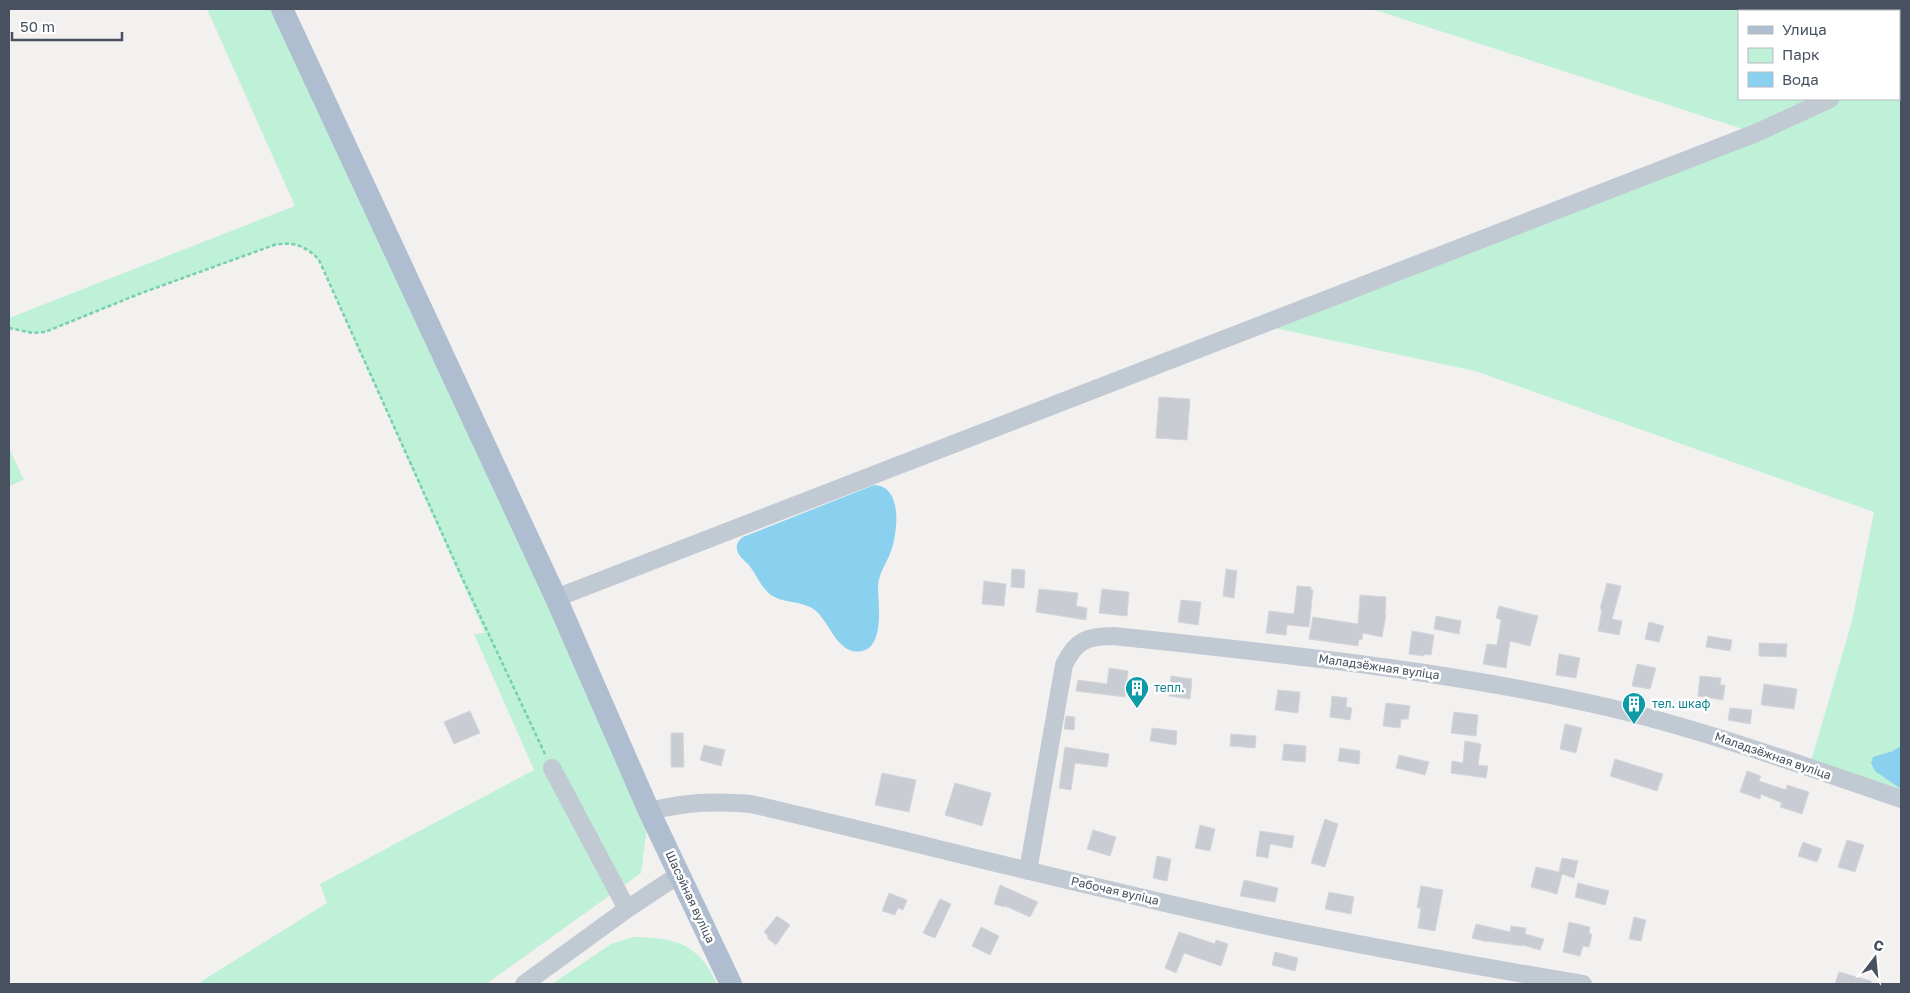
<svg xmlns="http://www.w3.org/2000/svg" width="1910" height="993" font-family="'Golos Text',sans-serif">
<rect width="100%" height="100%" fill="#f3f0f0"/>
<g fill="#bef1d7">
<path d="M207 9H282L649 811 641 873 486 984H197L327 903 320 884 534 770 474 634 485 633 319 260C307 246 292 241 274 245L139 294 45 332 33 333 9 328V318L295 206Z"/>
<path d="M1372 9H1831L1837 11H1739V99H1899V35L1901 36V799L1809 768 1852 621 1874 512 1475 371 1261 325 1755 133Z"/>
<path d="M9 448 24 480 9 486Z"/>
<path d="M633 937C676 938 698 943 717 984H552L611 944Z"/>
</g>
<g fill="#8ad0ef">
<path d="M874 485C902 486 898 528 892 548 888 562 879 571 878 586 878 603 885 646 862 651 838 656 830 623 816 611 803 600 784 604 771 595 761 588 756 573 748 564 744 560 738 556 737 549 736 544 739 540 743 537Z"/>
<path d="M1901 746V789L1875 771 1871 763 1873 757 1893 751Z"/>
</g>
<g fill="#caccd3" stroke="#d4d6dc">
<path d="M1159 397 1190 399 1187 440 1156 438Z"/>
<path d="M1012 569 1025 570 1024 588 1011 587Z"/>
<path d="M1226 569 1237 571 1234 598 1223 596Z"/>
<path d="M984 581 1006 584 1004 606 982 604Z"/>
<path d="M1607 583 1621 586 1612 619 1622 621 1619 635 1598 631 1602 609H1600Z"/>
<path d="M1297 586 1311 587V590H1313L1309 627 1287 625 1286 635 1266 633 1269 611 1294 614Z"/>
<path d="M1039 589 1078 593 1076 606 1087 608 1086 620 1036 612Z"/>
<path d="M1102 589 1129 592 1127 616 1099 613Z"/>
<path d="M1360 595 1386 597 1385 615H1386L1382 637 1363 633 1362 640 1359 639 1358 646 1309 639 1313 617 1358 624Z"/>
<path d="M1181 600 1201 602 1198 625 1178 622Z"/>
<path d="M1499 606 1538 616 1530 646 1510 641 1506 668 1483 664 1487 644 1497 645 1501 620 1496 618Z"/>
<path d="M1436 616 1461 621 1459 634 1434 629Z"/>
<path d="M1649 622 1664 626 1659 642 1645 639Z"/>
<path d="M1412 631 1434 635 1431 655 1424 654V656L1409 654Z"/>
<path d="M1708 636 1732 640 1730 651 1706 647Z"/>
<path d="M1759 643 1787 644 1786 657 1759 656Z"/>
<path d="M1559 654 1580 658 1576 678 1556 675Z"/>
<path d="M1637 664 1656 668 1650 689 1632 686Z"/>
<path d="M1109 668 1128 671 1125 697 1076 691 1078 680 1107 684Z"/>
<path d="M1171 676 1192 679 1190 699 1169 696Z"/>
<path d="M1700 676 1721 678 1720 685H1725L1723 700 1698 696Z"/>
<path d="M1764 684 1797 689 1794 709 1761 705Z"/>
<path d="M1278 690 1300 692 1298 713 1275 710Z"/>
<path d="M1332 696 1347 698 1346 707 1352 708 1350 720 1330 717Z"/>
<path d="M1386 703 1410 706 1408 719H1401L1400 728 1383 726Z"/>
<path d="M1730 708 1752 710 1750 724 1728 720Z"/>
<path d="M470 711 480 733 454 744 444 722Z"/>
<path d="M1454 712 1478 715 1476 736 1451 733Z"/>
<path d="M1066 716 1075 717 1074 730 1064 729Z"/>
<path d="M1565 724 1582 728 1576 753 1560 749Z"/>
<path d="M1152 728 1177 731 1176 745 1150 741Z"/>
<path d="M671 733H683L684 767H671Z"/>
<path d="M1231 734 1256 736 1255 748 1230 746Z"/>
<path d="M1465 741 1481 744 1478 765 1488 766 1486 778 1451 773 1452 761 1463 763Z"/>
<path d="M1284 744 1306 746 1305 762 1282 760Z"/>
<path d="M704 745 725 750 721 766 700 760Z"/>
<path d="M1065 747 1109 754 1107 767 1075 763 1071 790 1059 788Z"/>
<path d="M1340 748 1360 751 1359 764 1338 761Z"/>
<path d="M1399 755 1429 762 1425 775 1396 768Z"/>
<path d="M1615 759 1663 774 1657 791 1610 776Z"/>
<path d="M1747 771 1761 776 1759 781 1786 790 1787 785 1809 792 1802 814 1780 807 1782 803 1761 794 1760 799 1740 792Z"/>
<path d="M882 773 916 780 909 812 875 805Z"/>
<path d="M955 783 991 793 982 826 945 815Z"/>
<path d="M1325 819 1338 824 1325 867 1311 863Z"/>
<path d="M1200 825 1215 829 1210 851 1195 848Z"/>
<path d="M1093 830 1116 837 1110 856 1087 849Z"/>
<path d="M1260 831 1294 836 1292 848 1270 844 1268 858 1256 856Z"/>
<path d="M1847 840 1864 845 1855 872 1838 867Z"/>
<path d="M1803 842 1822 849 1817 862 1798 856Z"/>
<path d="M1157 856 1171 859 1167 881 1153 878Z"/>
<path d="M1562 858 1578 861 1574 878 1562 874 1557 894 1531 887 1536 867 1559 872Z"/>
<path d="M1244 880 1278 888 1275 902 1240 896Z"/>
<path d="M1578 883 1609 891 1605 905 1575 897Z"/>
<path d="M1000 885 1038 902 1030 917 1005 906 1004 907 994 904Z"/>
<path d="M1421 886 1443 890 1435 931 1418 928 1421 908H1417Z"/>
<path d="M1329 892 1354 897 1351 914 1325 909Z"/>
<path d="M889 893 907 900 903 910 898 908 895 915 882 911Z"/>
<path d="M940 899 951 904 935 938 923 933Z"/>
<path d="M777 916 790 925 776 945 767 938 768 936 764 932Z"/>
<path d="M1634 917 1646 920 1641 941 1629 939Z"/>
<path d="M1569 922 1590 927 1589 934H1592L1589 947 1583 946 1580 956 1563 952Z"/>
<path d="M1476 924 1510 932 1511 926 1526 928 1525 934 1544 939 1540 950 1523 945V946L1487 941V942L1472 938Z"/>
<path d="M981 927 999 936 990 955 972 946Z"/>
<path d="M1179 932 1215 944 1216 940 1228 944 1221 966 1184 953 1176 973 1165 968Z"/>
<path d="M1275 952 1298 958 1295 971 1272 965Z"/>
<path d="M1839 972 1871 981V984H1835Z"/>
</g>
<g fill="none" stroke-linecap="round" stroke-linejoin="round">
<path stroke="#75d0ac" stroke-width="2.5" stroke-dasharray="4 2.5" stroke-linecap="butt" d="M9 328 33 333 45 332 139 294 274 245C292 241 307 246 319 260L460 573 545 754"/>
<g stroke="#c1c9d2" stroke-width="18">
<path d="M1899 49 1901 46"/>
<path d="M556 598 1756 133 1830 99"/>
<path d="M552 768 627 909"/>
<path d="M649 811C688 802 711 801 751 804 922 844 1092 888 1263 925 1369 947 1476 966 1583 984"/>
<path d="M1028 871 1064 665C1076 640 1087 636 1114 636 1280 654 1448 670 1611 708 1710 732 1805 766 1901 799"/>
<path d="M524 984 627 909 680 874"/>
</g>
<path stroke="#afbdd0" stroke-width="22" d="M282 9 556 598 649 811 731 984"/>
</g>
<defs>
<g id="building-pin" transform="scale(1.25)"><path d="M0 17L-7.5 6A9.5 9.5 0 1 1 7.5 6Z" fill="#0f9aa8" stroke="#fff"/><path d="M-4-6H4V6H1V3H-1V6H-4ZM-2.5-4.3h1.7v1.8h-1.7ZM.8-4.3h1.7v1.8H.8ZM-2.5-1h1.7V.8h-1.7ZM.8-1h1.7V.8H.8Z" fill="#fff"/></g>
</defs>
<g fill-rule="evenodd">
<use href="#building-pin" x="1137" y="688"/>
<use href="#building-pin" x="1634" y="704"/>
</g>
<g text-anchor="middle" stroke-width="5" stroke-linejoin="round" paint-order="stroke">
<g font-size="12" fill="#47515f" stroke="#fff">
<text transform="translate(1379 667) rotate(8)" y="4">Маладзёжная вуліца</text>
<text transform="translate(1773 756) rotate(19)" y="4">Маладзёжная вуліца</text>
<text transform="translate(1115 891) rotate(13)" y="4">Рабочая вуліца</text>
<text transform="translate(690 897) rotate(65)" y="4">Шасэйная вуліца</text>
</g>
<g font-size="12" fill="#0d838f" stroke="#fff" text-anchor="start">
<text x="1154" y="692">тепл.</text>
<text x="1652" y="708">тел. шкаф</text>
</g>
</g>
<rect width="1910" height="993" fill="none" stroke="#47515f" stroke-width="20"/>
<rect x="1738" y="10" width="162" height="90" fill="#ffffff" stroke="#b5b9bf"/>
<rect x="1748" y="26" width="25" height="8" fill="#afbdd0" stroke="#b5b9bf"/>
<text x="1782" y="35" font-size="15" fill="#47515f">Улица</text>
<rect x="1748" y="48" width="25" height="15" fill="#bef1d7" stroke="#b5b9bf"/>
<text x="1782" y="60" font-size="15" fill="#47515f">Парк</text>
<rect x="1748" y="72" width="25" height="15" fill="#8ad0ef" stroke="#b5b9bf"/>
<text x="1782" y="85" font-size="15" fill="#47515f">Вода</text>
<g transform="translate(1875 958) rotate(16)" stroke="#ffffff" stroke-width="4" paint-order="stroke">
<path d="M0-4L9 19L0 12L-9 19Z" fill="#47515f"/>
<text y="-8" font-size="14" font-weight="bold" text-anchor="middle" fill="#47515f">С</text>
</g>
<path d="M12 32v8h110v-8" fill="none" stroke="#47515f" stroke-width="2.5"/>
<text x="20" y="32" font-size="15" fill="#47515f" stroke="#ffffff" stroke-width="4" paint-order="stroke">50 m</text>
</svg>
